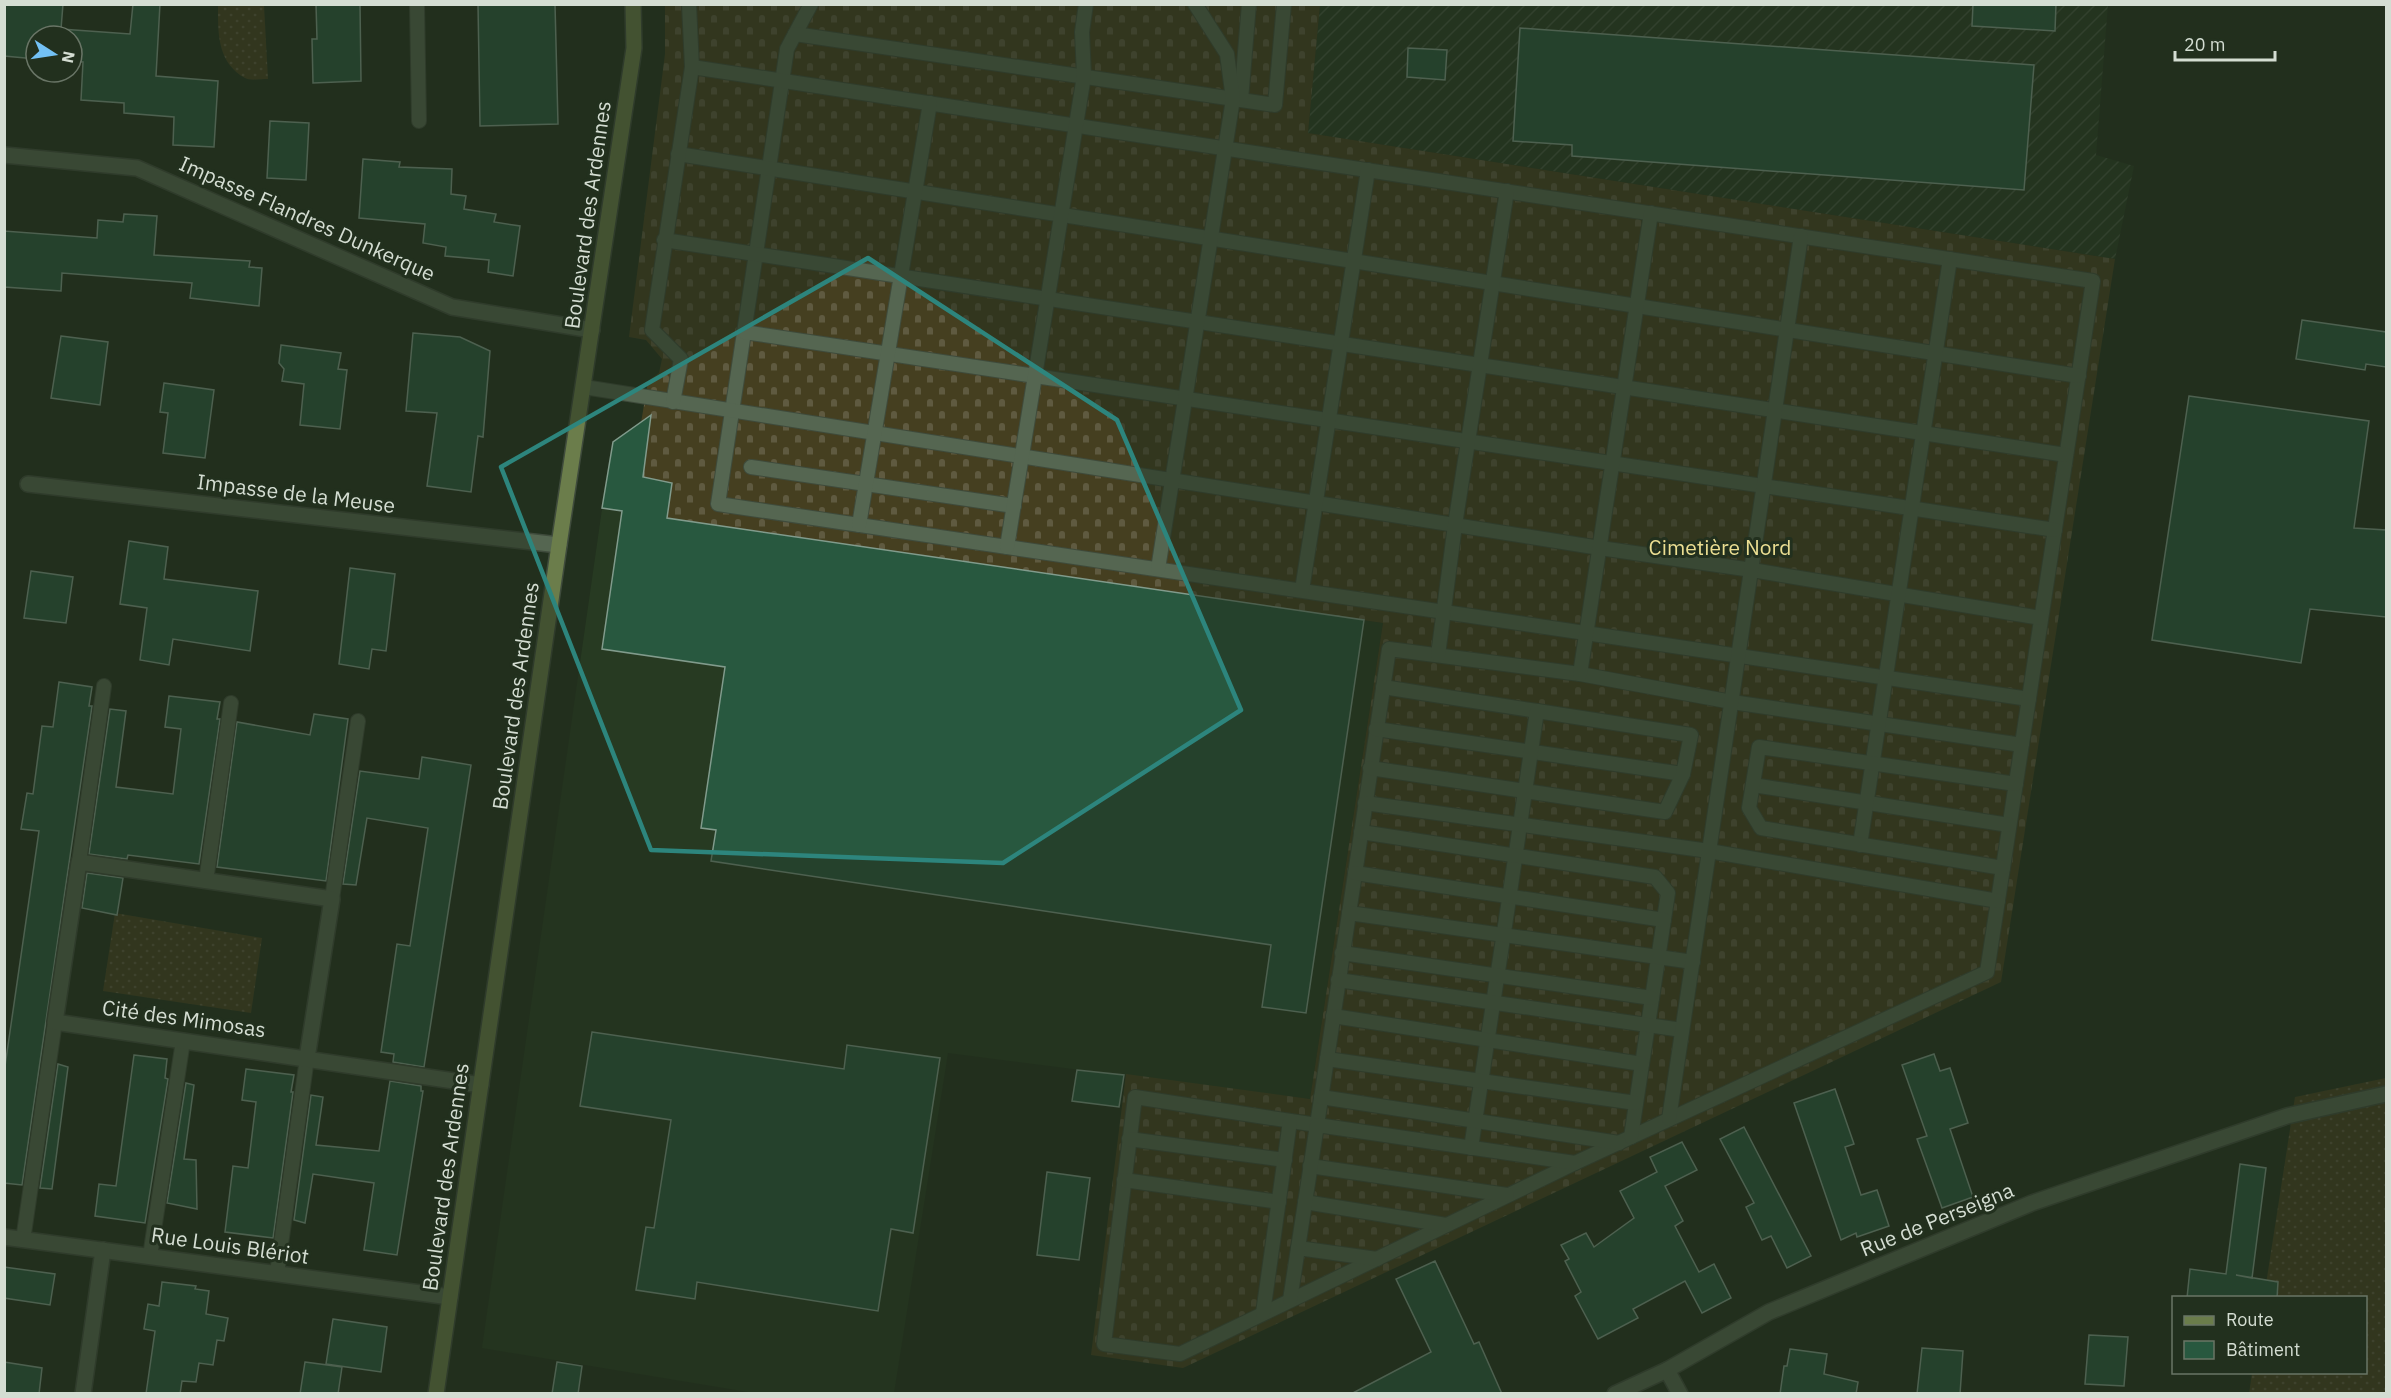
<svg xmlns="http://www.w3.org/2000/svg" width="2391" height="1398" font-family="'IBM Plex Sans',sans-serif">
<defs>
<pattern id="industrial-furrows" width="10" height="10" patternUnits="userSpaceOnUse" patternTransform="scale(1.5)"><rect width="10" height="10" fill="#273a22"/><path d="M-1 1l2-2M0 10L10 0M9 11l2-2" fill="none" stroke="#455641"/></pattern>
<pattern id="grass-dots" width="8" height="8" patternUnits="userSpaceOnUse" patternTransform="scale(1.5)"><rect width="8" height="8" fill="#453f20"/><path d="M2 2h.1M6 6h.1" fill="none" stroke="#5f5a40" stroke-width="1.8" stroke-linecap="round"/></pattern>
<pattern id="cemetery-stones" width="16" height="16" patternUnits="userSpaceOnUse" patternTransform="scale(1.5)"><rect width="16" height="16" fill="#453f20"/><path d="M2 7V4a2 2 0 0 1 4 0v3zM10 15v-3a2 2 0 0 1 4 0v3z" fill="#5f5a40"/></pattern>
</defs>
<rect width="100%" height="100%" fill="#22301e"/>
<path fill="#273a22" d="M602 509 1383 623 1310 1099 948 1053 894 1393H754L482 1348Z"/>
<path fill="url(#industrial-furrows)" d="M2108 4 2096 155 2134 166 2115 259 1308 133 1320 5Z"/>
<g fill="url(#grass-dots)">
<path d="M215 5H264L268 79C261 79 250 81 245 78 217 62 218 33 218 6Z"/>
<path d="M115 913 262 938 251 1013 103 991Z"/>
<path d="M2386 1078V1393L2249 1394 2252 1373 2366 1372V1298L2264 1297 2295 1097Z"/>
</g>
<path fill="url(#cemetery-stones)" d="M665 5H1320L1308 133 2115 259 2001 982 1183 1368 1091 1355 1126 1074 1310 1099 1383 623 667 518 672 483 643 477 641 423 648 381 659 373 662 359 646 340 629 337 665 54Z"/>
<g fill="#28583f" stroke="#819b8c" stroke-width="1.5">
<path d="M4 4H63L61 29 130 34 133 4H160L156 76 218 81 214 147 173 145 174 117 124 113V103L81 100 83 62 72 61V36H36V59L4 56Z"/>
<path d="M316 4H360L361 81 313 83 312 39H317Z"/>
<path d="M478 4H555L558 124 480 126Z"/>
<path d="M1973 4H2056L2055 31 1972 26Z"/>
<path d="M1520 28 2034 65 2024 190 1572 156V145L1513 141Z"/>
<path d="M1408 48 1447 50 1445 80 1407 77Z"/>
<path d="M270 121 309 123 306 180 267 178Z"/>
<path d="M363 159 400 162 399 167 452 169 451 194 466 196 464 209 496 214 494 222 520 226 513 276 488 272 489 260 445 256 446 247 423 243 425 224 359 218Z"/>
<path d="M124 214 157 216 154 255 250 261 249 267 262 268 259 306 190 298 192 283 62 273 61 291 4 287V231L97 238 98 220 123 222Z"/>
<path d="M2302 320 2386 332V367L2366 364 2365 370 2296 359Z"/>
<path d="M413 333 460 337 490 351 483 437 478 436 471 492 427 486 437 413 406 411Z"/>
<path d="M61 336 108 342 100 405 51 398Z"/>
<path d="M281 345 341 353 338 369 347 370 340 429 300 425 304 384 282 381 284 369 279 363Z"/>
<path d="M164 383 214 390 205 458 163 453 168 413 160 412Z"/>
<path d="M2189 396 2369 421 2354 528 2386 530V617L2310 609 2301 663 2152 640Z"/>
<path d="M651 415 643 477 672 483 667 518 1364 620 1306 1013 1262 1007 1271 945 711 861 716 830 701 828 725 667 602 649 622 511 602 508 613 442Z"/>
<path d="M129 541 168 547 164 579 258 591 250 651 173 639 169 665 140 660 147 608 120 604Z"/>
<path d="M350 568 395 574 386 651 372 649 369 669 339 664Z"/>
<path d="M31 571 73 577 66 623 24 618Z"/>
<path d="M59 682 92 687 89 706H92L22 1185 4 1183V1073L39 831 21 829 27 793 33 794 42 726 53 727Z"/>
<path d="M169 696 220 702 217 719H220L199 864 128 855 127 859 89 854 110 709 126 711 116 787 173 794 181 729 165 727Z"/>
<path d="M314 714 348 719 326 881 217 867 237 722 310 735Z"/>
<path d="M422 757 471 765 424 1067 393 1062 394 1054 381 1052 397 944 410 946 428 828 367 818 356 885 343 884 360 771 419 779Z"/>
<path d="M87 873 123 878 117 915 82 908Z"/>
<path d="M592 1032 844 1069 847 1045 940 1058 913 1233 891 1229 878 1311 697 1282 695 1299 636 1290 646 1227 654 1228 671 1120 580 1106Z"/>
<path d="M1934 1054 1940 1071 1950 1068 1968 1123 1950 1129 1973 1197 1942 1208 1917 1139 1927 1136 1902 1065Z"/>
<path d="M134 1055 167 1059 165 1078 168 1079 145 1223 95 1216 99 1184 116 1186Z"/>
<path d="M58 1064 68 1067 52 1189 40 1188Z"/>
<path d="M246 1069 294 1075 291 1092H293L273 1238 225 1232 233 1166 248 1168 256 1102 242 1100Z"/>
<path d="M1077 1070 1124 1075 1119 1107 1072 1101Z"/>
<path d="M390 1081 421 1086V1091H423L397 1255 364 1250 374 1183 313 1174 305 1223 294 1220 311 1095 323 1097 316 1145 379 1151Z"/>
<path d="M186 1083 194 1085 184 1159 196 1160 197 1209 167 1203Z"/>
<path d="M1835 1089 1854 1144 1845 1147 1861 1195 1877 1190 1889 1226 1857 1237 1856 1233 1841 1240 1794 1103Z"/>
<path d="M1744 1127 1811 1256 1787 1268 1771 1236 1762 1240 1746 1207 1754 1203 1720 1139Z"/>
<path d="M1682 1142 1697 1170 1665 1186 1683 1221 1675 1226 1699 1272 1714 1264 1731 1298 1702 1313 1685 1281 1633 1309 1638 1318 1598 1339 1575 1296 1581 1292 1565 1261 1569 1259 1561 1245 1586 1233 1594 1247 1634 1218 1620 1191 1657 1172 1650 1157Z"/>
<path d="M2240 1164 2266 1168 2252 1278 2236 1275 2278 1282 2277 1298H2187L2190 1269 2226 1274Z"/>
<path d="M1047 1172 1090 1178 1079 1260 1037 1255Z"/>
<path d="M1435 1261 1474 1344 1479 1342 1502 1394H1351L1431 1352 1396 1279Z"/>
<path d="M4 1267 55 1274 50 1305 4 1298Z"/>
<path d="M162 1282 196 1286 195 1289 209 1291 206 1314 228 1318 224 1341 217 1340 213 1365 199 1363 196 1382 182 1381 180 1394H146L155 1331 144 1329 148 1304 159 1306Z"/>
<path d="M333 1319 387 1327 381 1372 326 1364Z"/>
<path d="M2089 1335 2128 1337 2124 1386 2085 1384Z"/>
<path d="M1922 1348 1963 1351 1960 1394H1917Z"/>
<path d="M1790 1349 1827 1354 1824 1374 1858 1382 1856 1394H1780L1784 1366H1787Z"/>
<path d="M4 1362 42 1368 39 1394H4Z"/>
<path d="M305 1362 342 1367 338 1394H300Z"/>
<path d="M557 1362 582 1366 578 1394H552Z"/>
</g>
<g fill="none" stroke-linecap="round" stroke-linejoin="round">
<g stroke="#3f4b3c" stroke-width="16">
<g id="service">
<path d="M417 4 419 121"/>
<path d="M811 4 787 49 718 504 2029 699"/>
<path d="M795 34 1275 105 1284 4"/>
<path d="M692 67 2093 281 1987 972 1575 1163 1180 1354 1104 1344 1135 1097 1317 1125 1389 649 1580 674 1732 702 2022 745"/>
<path d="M1241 100 1249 4"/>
<path d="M678 154 2079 376"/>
<path d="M664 240 2066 455"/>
<path d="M744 332 2055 530"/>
<path d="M584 387 1600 548 1752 570 2041 618"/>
<path d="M673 402 681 359 652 330 692 67 689 4"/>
<path d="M751 467 1014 506"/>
<path d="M859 525 930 103"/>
<path d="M1007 547 1084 76 1082 32 1086 4"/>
<path d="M1158 569 1233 99 1227 54 1195 4"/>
<path d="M1302 590 1368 170"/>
<path d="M1438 655 1455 525 1507 191"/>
<path d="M1580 674 1651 213"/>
<path d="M1383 687 1537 711"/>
<path d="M1376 729 1683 774"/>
<path d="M1370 768 1525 791 1665 812 1683 774 1691 735 1537 711C1516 857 1493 1002 1471 1148"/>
<path d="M1753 785 2009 825"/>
<path d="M1365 803 1709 851 1998 901"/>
<path d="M1361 832 1655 877 1668 893 1631 1137"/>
<path d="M1860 845 1950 259"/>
<path d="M79 862 104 686"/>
<path d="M2003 868 1761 828 1749 808 1759 747 2016 784"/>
<path d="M1355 873 1664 920"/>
<path d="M206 881 231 703"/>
<path d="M332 899 358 721"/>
<path d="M1349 913 1693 962"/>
<path d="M1342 953 1652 998"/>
<path d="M1338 980 1682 1030"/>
<path d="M1333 1016 1642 1064"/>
<path d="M1327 1059 1636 1103"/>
<path d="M1321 1097 1619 1143"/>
<path d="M1669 1119 1801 236"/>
<path d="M1129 1139 1285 1160"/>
<path d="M1310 1166 1507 1195"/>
<path d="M1124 1180 1279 1202"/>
<path d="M1305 1202 1446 1225"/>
<path d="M23 1240 55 1022"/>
<path d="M1298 1248 1377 1259"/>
<path d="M150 1256 183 1041"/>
<path d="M277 1273 307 1058"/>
<path d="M1290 1300 1317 1125 1575 1163"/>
<path d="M1263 1313 1290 1121"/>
</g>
</g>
<g stroke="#3f4b3c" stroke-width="18">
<g id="minor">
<path d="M4 155 137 168 452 307 592 330"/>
<path d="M28 484 559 545"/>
<path d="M307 1058 332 899 79 862 55 1022 481 1085"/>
<path d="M4 1237 450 1297"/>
<path d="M1667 1370 1680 1394"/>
<path d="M83 1394 103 1250"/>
<path d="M1615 1394 1667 1370 1769 1312 2032 1203 2287 1116 2386 1094"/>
</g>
</g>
<g stroke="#3f4b3c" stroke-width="18">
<path id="secondary" d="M436 1394 559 545 634 48 633 4"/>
</g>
<use href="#service" stroke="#556651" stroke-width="14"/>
<use href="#minor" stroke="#556651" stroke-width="15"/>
<use href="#secondary" stroke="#6b7d4b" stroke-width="15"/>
</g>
<path d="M0 0H2391V1398H0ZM868 258 1117 420 1241 710 1003 863 651 850 501 467Z" fill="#22301e" fill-opacity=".55" fill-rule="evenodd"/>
<path fill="none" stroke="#2d857d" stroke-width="4.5" stroke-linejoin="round" d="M868 258 1117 420 1241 710 1003 863 651 850 501 467Z"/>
<g text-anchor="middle" stroke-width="6" stroke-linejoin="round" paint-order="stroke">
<g font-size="21" fill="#d4ddd2" stroke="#22301e">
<text transform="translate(588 215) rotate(-82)" y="7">Boulevard des Ardennes</text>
<text transform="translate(307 219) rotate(24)" y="7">Impasse Flandres Dunkerque</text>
<text transform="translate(296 494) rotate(7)" y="7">Impasse de la Meuse</text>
<text transform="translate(516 696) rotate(-82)" y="7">Boulevard des Ardennes</text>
<text transform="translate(184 1019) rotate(8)" y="7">Cité des Mimosas</text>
<text transform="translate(446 1177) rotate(-82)" y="7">Boulevard des Ardennes</text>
<text transform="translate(1937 1220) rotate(-22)" y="7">Rue de Perseigna</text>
<text transform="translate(230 1246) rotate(8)" y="7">Rue Louis Blériot</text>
</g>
<g font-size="21" fill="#ebde92" stroke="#22301e">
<text x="1720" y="555">Cimetière Nord</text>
</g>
</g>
<rect width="2391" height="1398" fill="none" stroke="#d4ddd2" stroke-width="12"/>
<rect x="2172" y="1296" width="195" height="78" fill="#22301e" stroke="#697566" stroke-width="1.5"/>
<rect x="2184" y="1316" width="30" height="9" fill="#6b7d4b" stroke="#697566" stroke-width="1.5"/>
<text x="2226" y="1326" font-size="18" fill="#d4ddd2">Route</text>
<rect x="2184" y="1341" width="30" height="18" fill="#28583f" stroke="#697566" stroke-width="1.5"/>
<text x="2226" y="1356" font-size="18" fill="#d4ddd2">Bâtiment</text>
<g transform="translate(54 54) rotate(102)"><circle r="28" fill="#22301e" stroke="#697566" stroke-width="1.5"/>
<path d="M0-4.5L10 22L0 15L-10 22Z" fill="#73c1f5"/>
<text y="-9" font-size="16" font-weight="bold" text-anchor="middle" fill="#d4ddd2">N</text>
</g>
<path d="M2175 51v9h100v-9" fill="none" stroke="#d4ddd2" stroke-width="3"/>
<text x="2184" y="51" font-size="18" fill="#d4ddd2" stroke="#22301e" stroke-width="4.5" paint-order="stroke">20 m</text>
</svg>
